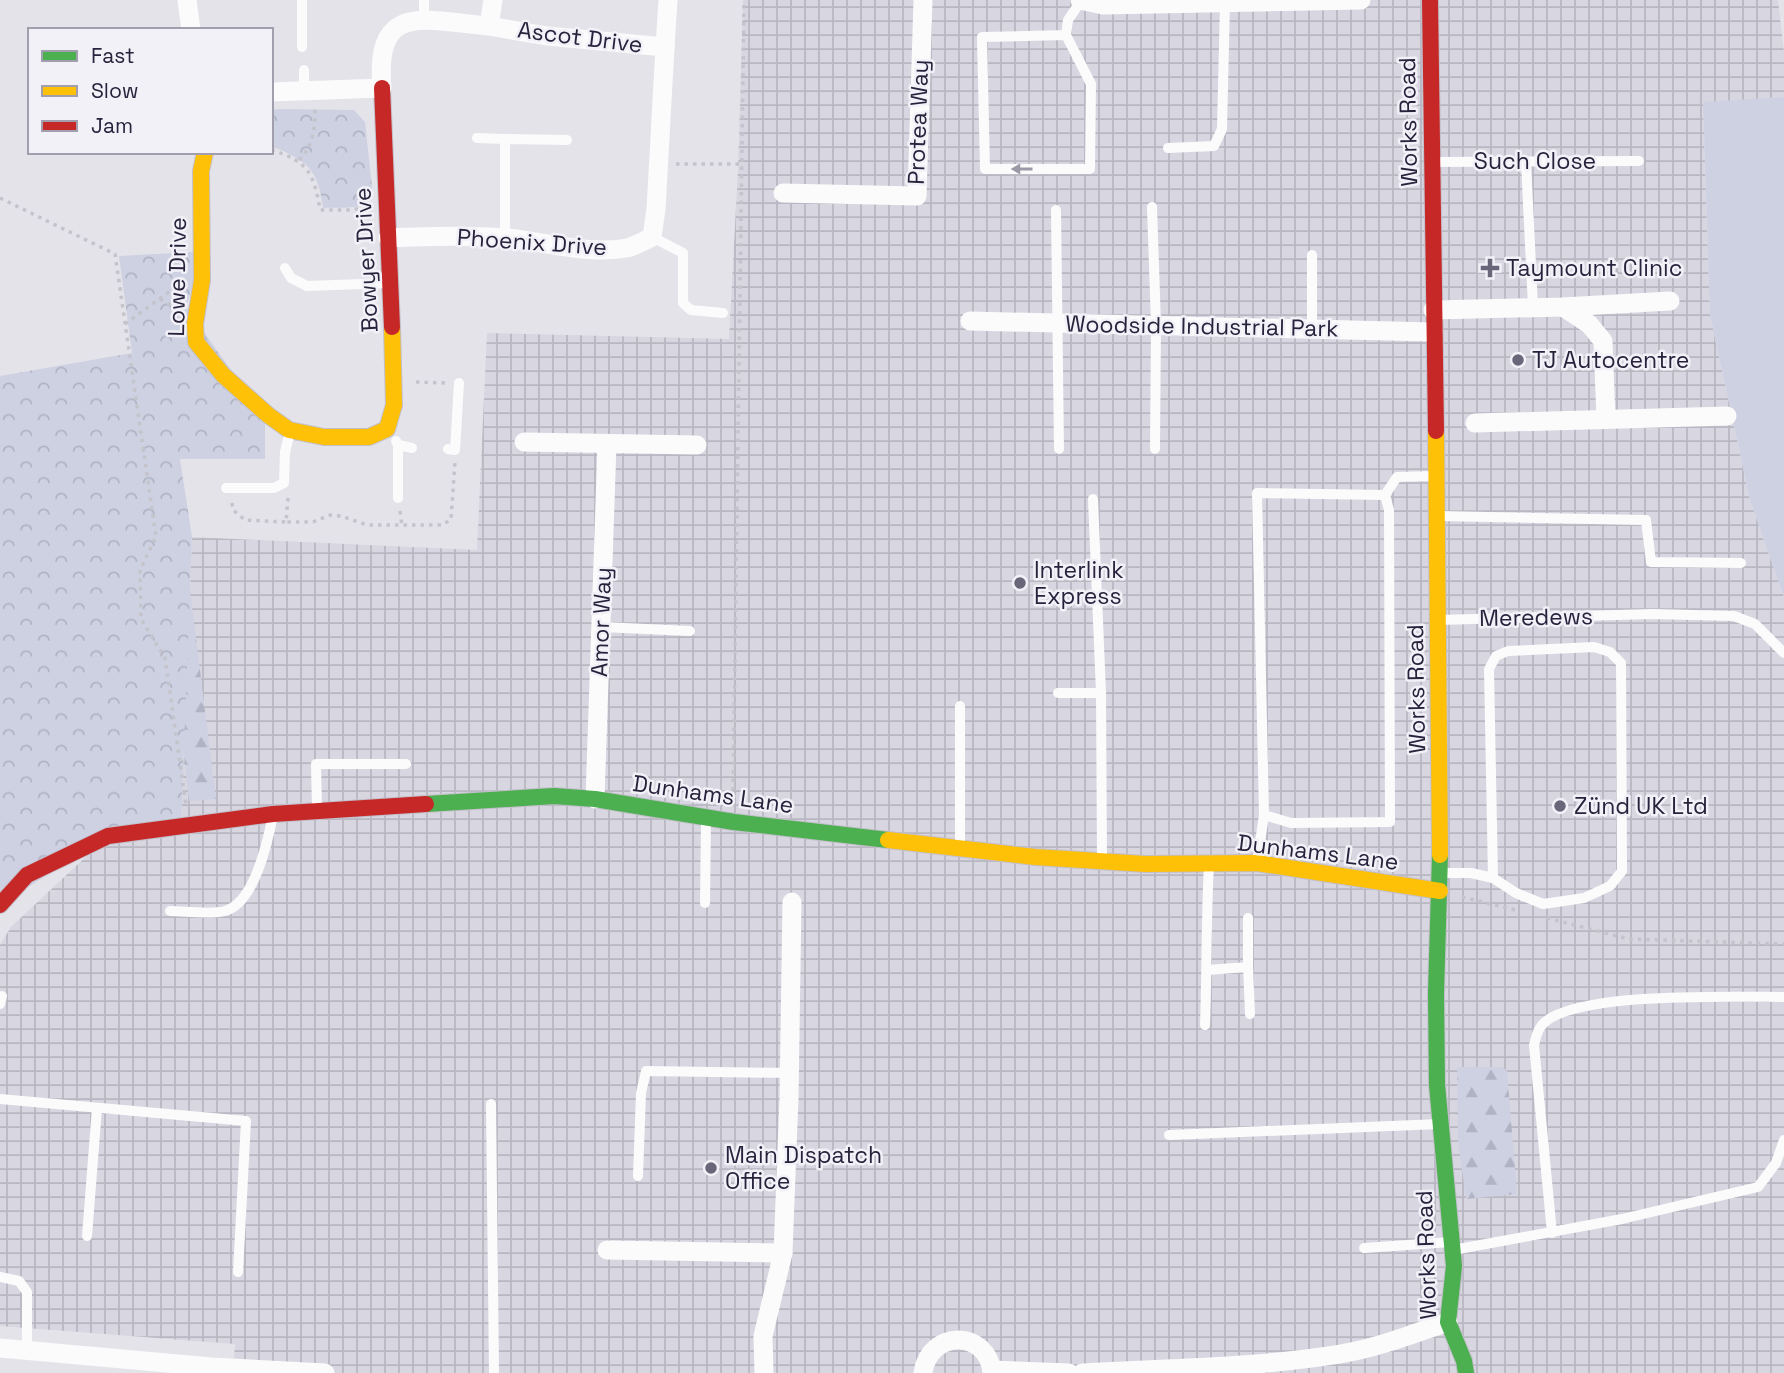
<svg xmlns="http://www.w3.org/2000/svg" width="1784" height="1373" font-family="'Space Grotesk',sans-serif">
<defs>
<pattern id="industrial-grid" width="8" height="8" patternUnits="userSpaceOnUse" patternTransform="scale(1.75)"><rect width="8" height="8" fill="#d7d6e1"/><path d="M0 4h8M4 0v8" fill="none" stroke="#b9b7c2"/></pattern>
<pattern id="forest-firs" width="22" height="20" patternUnits="userSpaceOnUse" patternTransform="scale(1.75)"><rect width="22" height="20" fill="#cdd1e2"/><path d="M5 1l3.5 6h-7zM16 11l3.5 6h-7z" fill="#b0b3c3"/></pattern>
<pattern id="park-crowns" width="20" height="18" patternUnits="userSpaceOnUse" patternTransform="scale(1.75)"><rect width="20" height="18" fill="#cdd1e2"/><path d="M2 6a3 3 0 1 1 6 0M12 15a3 3 0 1 1 6 0" fill="none" stroke="#b0b3c3"/></pattern>
</defs>
<rect width="100%" height="100%" fill="#e4e3e9"/>
<path fill="url(#industrial-grid)" d="M743 0H1778L1784 52V97L1703 103 1710 315 1750 500 1784 597V1373H233L235 1344 0 1326V945L11 927 108 836 181 826 192 537 477 550 487 333 729 339 738 170Z"/>
<path fill="#cdd1e2" d="M1784 97V597L1750 500 1710 315 1703 102Z"/>
<g fill="url(#forest-firs)">
<path d="M158 332 216 799 189 801 172 647Z"/>
<path d="M1457 1067H1502L1507 1071 1517 1194 1466 1199 1458 1141Z"/>
</g>
<g fill="url(#park-crowns)">
<path d="M280 109 354 110 365 122 373 196C367 211 338 207 323 208 318 169 308 161 271 146V110Z"/>
<path d="M193 252 194 281 186 307 265 418V459H180L192 537 181 826 108 836 0 905V376L132 353 119 256Z"/>
</g>
<g fill="none" stroke-linecap="round" stroke-linejoin="round">
<g stroke="#c2bfc9" stroke-width="18">
<g id="fast">
<path d="M426 804 554 796 595 799 734 822 888 840"/>
<path d="M1440 855 1436 993 1437 1085 1454 1266 1448 1322 1464 1361 1466 1373"/>
</g>
</g>
<g stroke="#c2bfc9" stroke-width="18">
<g id="slow">
<path d="M205 152 201 171 202 280 195 324 196 342 223 375 268 415 289 430 324 437H369L387 429 394 405 392 327"/>
<path d="M1436 431 1440 855"/>
<path d="M888 840 1035 857 1145 864 1257 863 1440 891"/>
</g>
</g>
<g stroke="#c2bfc9" stroke-width="18">
<g id="jam">
<path d="M1430 0 1436 431"/>
<path d="M382 88 392 327"/>
<path d="M0 905 27 875 108 836 273 814 426 804"/>
</g>
</g>
<g stroke="#c5c4cc" stroke-width="3.5" stroke-dasharray="3.5 5" stroke-linecap="butt">
<path d="M271 150C308 161 314 173 320 210H352L365 207"/>
<path d="M299 160C314 145 315 128 315 107"/>
<path d="M676 164H741"/>
<path d="M0 198 115 254 156 537 140 570 141 619 165 658 186 805"/>
<path d="M160 299 176 308"/>
<path d="M125 324 180 284"/>
<path d="M416 382 447 383"/>
<path d="M288 498 286 522H313L330 515 341 516 367 525H443L451 519 455 462"/>
<path d="M232 503 233 510 245 520 286 522"/>
<path d="M400 511 402 526"/>
<path d="M733 799 744 0"/>
<path d="M1462 897 1516 910"/>
<path d="M1547 918 1629 939 1784 944"/>
</g>
<g stroke="#fbfbfc" stroke-width="10">
<path d="M302 0V47"/>
<path d="M424 20V0"/>
<path d="M1066 35 982 37 985 169H1090L1091 84 1066 35 1068 20 1081 1"/>
<path d="M304 70V92"/>
<path d="M477 138 505 139"/>
<path d="M1168 148 1214 146 1222 129 1225 3"/>
<path d="M1433 162 1639 161"/>
<path d="M1526 162 1533 307"/>
<path d="M1152 207 1156 325 1155 449"/>
<path d="M1056 210 1059 449"/>
<path d="M652 237 683 253V303L691 310 723 313"/>
<path d="M505 238V139L567 140"/>
<path d="M1312 255V329"/>
<path d="M285 268 291 278 307 286 389 283"/>
<path d="M396 441 398 445 412 448"/>
<path d="M398 445V498"/>
<path d="M448 449 455 450 459 383"/>
<path d="M226 488H274L284 483 285 452 290 432"/>
<path d="M1093 499 1101 693"/>
<path d="M1439 516 1646 520 1651 562 1741 563"/>
<path d="M1439 620 1653 614 1734 616 1755 624 1784 653"/>
<path d="M601 627 690 631"/>
<path d="M1058 693H1101L1102 861"/>
<path d="M960 706V846"/>
<path d="M317 809 316 764H406"/>
<path d="M1264 815 1291 823 1390 822 1389 510 1385 495"/>
<path d="M1257 862 1264 815 1257 493 1385 495 1397 477 1434 476"/>
<path d="M1441 873H1471L1493 878 1516 893 1543 904 1584 898 1610 886 1622 871 1621 663 1610 652 1594 647 1508 651 1496 656 1489 669 1493 878"/>
<path d="M705 903 706 819"/>
<path d="M170 911C185 911 211 915 225 911 255 903 268 840 273 815"/>
<path d="M1248 967 1250 1014"/>
<path d="M1207 970 1248 967V918"/>
<path d="M0 1004 2 996"/>
<path d="M1205 1025C1207 971 1206 918 1209 864"/>
<path d="M0 1099 246 1121 238 1272"/>
<path d="M491 1104 494 1373"/>
<path d="M1169 1135 1440 1124"/>
<path d="M638 1176 641 1093 646 1071 790 1073"/>
<path d="M1552 1233 1534 1045C1536 1038 1537 1030 1542 1025 1571 991 1737 997 1784 997"/>
<path d="M87 1236 97 1108"/>
<path d="M1364 1248 1451 1242"/>
<path d="M1453 1250 1622 1219 1758 1187 1776 1163 1784 1140"/>
<path d="M0 1277 19 1281 27 1292V1350"/>
</g>
<g stroke="#fbfbfc" stroke-width="19">
<path d="M187 0 191 30"/>
<path d="M1080 0 1103 5 1361 0"/>
<path d="M489 26 547 36 665 47 668 0"/>
<path d="M271 92 382 88C374 0 426 21 489 26L493 0"/>
<path d="M783 193 917 196 923 0"/>
<path d="M388 238C427 236 468 235 507 238 546 242 588 255 627 248 635 246 644 241 652 237L656 209 665 47"/>
<path d="M1563 307 1589 324 1603 341 1606 419"/>
<path d="M1433 310 1563 307 1670 301"/>
<path d="M970 321 1433 332"/>
<path d="M1475 423 1727 416"/>
<path d="M524 442 697 445"/>
<path d="M595 799 607 444"/>
<path d="M607 1250 783 1253"/>
<path d="M0 1348 211 1367 325 1373"/>
<path d="M992 1370 1069 1373"/>
<path d="M764 1373 763 1336 783 1253 789 1098 792 902"/>
<path d="M923 1373C929 1329 988 1329 992 1373"/>
<path d="M1082 1373C1167 1368 1255 1368 1340 1354 1377 1348 1413 1334 1448 1322"/>
</g>
<use href="#fast" stroke="#4caf50" stroke-width="16"/>
<use href="#slow" stroke="#ffc107" stroke-width="16"/>
<use href="#jam" stroke="#c62828" stroke-width="16"/>
</g>
<defs><path id="oneway-solid" d="M-6-.8H1V-3.2L6.5 0L1 3.2V.8H-6Z" transform="scale(1.75)"/></defs>
<use fill="#9c99a6" href="#oneway-solid" transform="translate(1022 169) rotate(-180)"/>
<g fill="#6a6679" stroke="#f2f1f8" stroke-width="2.5">
<path d="M1486.5 257.5h7v7h7v7h-7v7h-7v-7h-7v-7h7z"/>
<circle cx="1518" cy="360" r="7"/>
<circle cx="1020" cy="583" r="7"/>
<circle cx="1560" cy="806" r="7"/>
<circle cx="711" cy="1168" r="7"/>
</g>
<g text-anchor="middle" stroke-width="5" stroke-linejoin="round" paint-order="stroke">
<g font-size="23" fill="#28223c" stroke="#f2f1f8">
<text transform="translate(580 37) rotate(7)" y="8">Ascot Drive</text>
<text transform="translate(918 122) rotate(-88)" y="8">Protea Way</text>
<text transform="translate(1408 122) rotate(-91)" y="8">Works Road</text>
<text x="1535" y="169">Such Close</text>
<text transform="translate(532 242) rotate(4)" y="8">Phoenix Drive</text>
<text transform="translate(366 260) rotate(-93)" y="8">Bowyer Drive</text>
<text transform="translate(177 277) rotate(-89)" y="8">Lowe Drive</text>
<text transform="translate(1202 326) rotate(1)" y="8">Woodside Industrial Park</text>
<text transform="translate(1536 617) rotate(-1)" y="8">Meredews</text>
<text transform="translate(601 622) rotate(-88)" y="8">Amor Way</text>
<text transform="translate(1416 689) rotate(-91)" y="8">Works Road</text>
<text transform="translate(713 794) rotate(8)" y="8">Dunhams Lane</text>
<text transform="translate(1318 852) rotate(7)" y="8">Dunhams Lane</text>
<text transform="translate(1426 1255) rotate(-92)" y="8">Works Road</text>
</g>
<g font-size="23" fill="#28223c" stroke="#f2f1f8" text-anchor="start">
<text x="1506" y="276">Taymount Clinic</text>
<text x="1532" y="368">TJ Autocentre</text>
<text x="1034" y="578">Interlink<tspan x="1034" dy="26">Express</tspan></text>
<text x="1574" y="814">Zünd UK Ltd</text>
<text x="725" y="1163">Main Dispatch<tspan x="725" dy="26">Office</tspan></text>
</g>
</g>
<rect x="28" y="28" width="245" height="126" fill="#f2f1f8" stroke="#a19ead" stroke-width="2"/>
<rect x="42" y="51" width="35" height="10" fill="#4caf50" stroke="#a19ead" stroke-width="2"/>
<text x="91" y="63" font-size="21" fill="#28223c">Fast</text>
<rect x="42" y="86" width="35" height="10" fill="#ffc107" stroke="#a19ead" stroke-width="2"/>
<text x="91" y="98" font-size="21" fill="#28223c">Slow</text>
<rect x="42" y="121" width="35" height="10" fill="#c62828" stroke="#a19ead" stroke-width="2"/>
<text x="91" y="133" font-size="21" fill="#28223c">Jam</text>
</svg>
